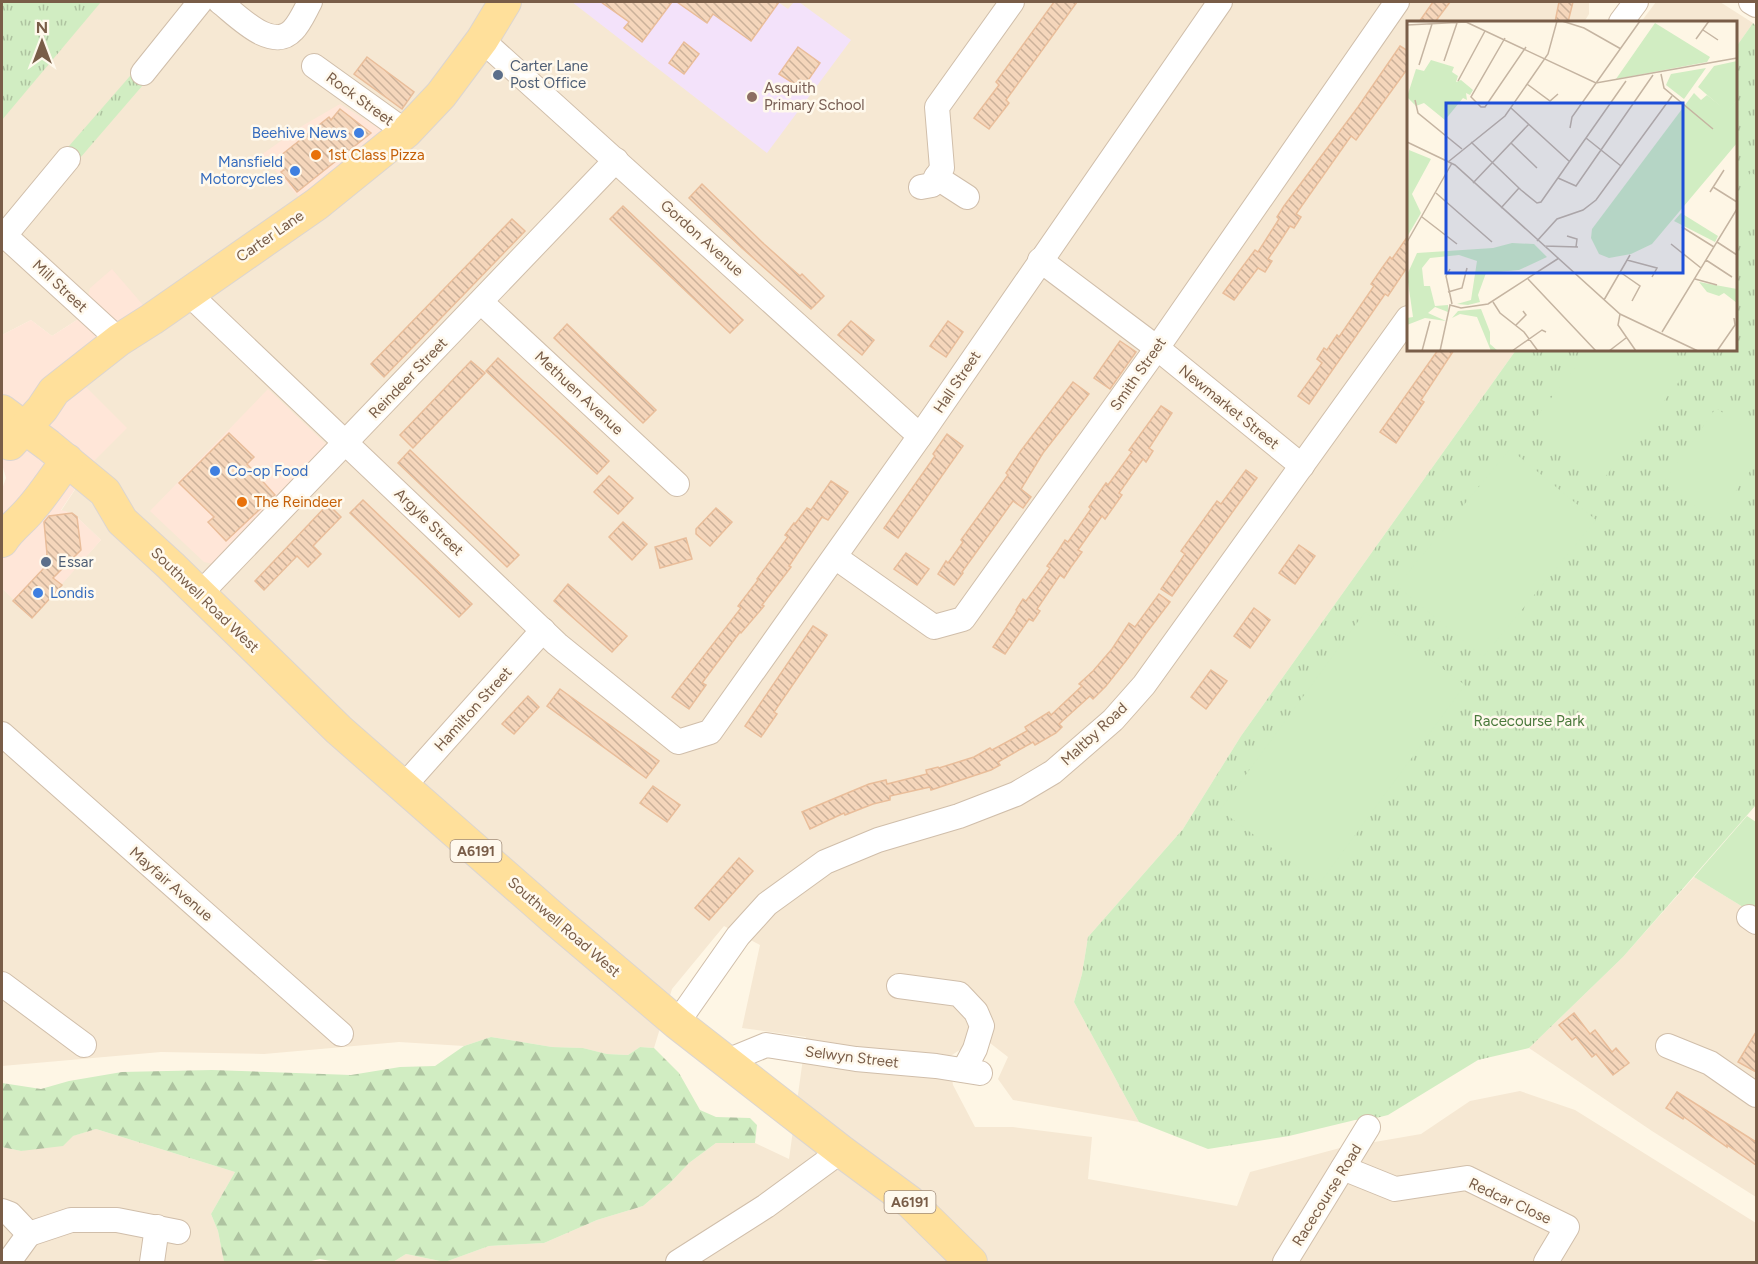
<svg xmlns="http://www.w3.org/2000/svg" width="1758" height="1264" font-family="Figtree,sans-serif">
<defs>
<pattern id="grass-tufts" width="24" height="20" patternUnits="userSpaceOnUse" patternTransform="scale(1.5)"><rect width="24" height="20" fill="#d1edc2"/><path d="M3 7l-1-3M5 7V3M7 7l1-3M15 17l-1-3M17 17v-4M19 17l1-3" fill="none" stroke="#aec3a0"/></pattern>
<pattern id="forest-firs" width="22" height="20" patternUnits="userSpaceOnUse" patternTransform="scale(1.5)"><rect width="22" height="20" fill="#d1edc2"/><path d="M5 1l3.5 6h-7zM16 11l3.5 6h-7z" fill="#aec3a0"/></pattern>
<pattern id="building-back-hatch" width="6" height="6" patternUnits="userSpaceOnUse" patternTransform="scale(1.5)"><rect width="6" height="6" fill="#f5d6bb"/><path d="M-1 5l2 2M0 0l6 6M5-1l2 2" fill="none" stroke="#cbb19a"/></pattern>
</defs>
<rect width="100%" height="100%" fill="#fef6e5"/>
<g fill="#f6e8d3">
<path d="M2 2H1589V14L1584 22H1408V350H1516L1241 736 1183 829 1088 937 1082 974 1074 1002 1139 1122 1013 1100 998 1079 1008 1057 981 1036 949 1057 953 1085 975 1127H1013L1092 1137 1088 1179 1237 1206 1250 1172 1340 1148 1421 1134 1470 1101 1520 1091 1575 1110 1756 1223V1262H393L406 1254 445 1262 489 1246 544 1243 597 1220 643 1206 670 1183 689 1163 716 1143H755L789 1159 806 1037 742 1028 760 945 724 926 672 989 654 1048 640 1047 628 1055 607 1054 583 1048 552 1047 491 1037 464 1046 399 1042 264 1054 161 1052 2 1066V588L32 617 101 540 77 517 72 513 61 511 93 462 80 381 83 316 52 336 31 320 2 335Z"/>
<path d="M1656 2H1720L1753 23 1736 47V22H1641Z"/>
<path d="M1694 877 1756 915V1197L1652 1131 1529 1048 1623 957Z"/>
<path d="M96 1129 235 1172 211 1214 218 1231 224 1262H2V1147L21 1151Z"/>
</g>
<g fill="#ffe6d8">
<path d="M340 104 382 130 381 141 306 205 261 155 302 126Z"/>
<path d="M112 269 162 327 80 381 127 428 93 462 61 510 72 513 77 517 101 540 32 618 2 588V489L6 478 2 464V335L31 320 52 336 83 316 90 288Z"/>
<path d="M268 389 327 445 213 564 204 562 150 511Z"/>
</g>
<path fill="#f3e2fa" d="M572 2H778L788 9 794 2H799L851 40 767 153Z"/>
<g fill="url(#grass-tufts)">
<path d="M2 2H101L2 120Z"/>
<path d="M1753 23 1756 26V805L1623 957 1529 1048 1478 1060 1388 1115 1372 1119 1355 1120 1289 1136 1208 1149 1139 1122 1074 1002 1082 974 1088 937 1183 829 1241 736 1516 350H1736V47Z"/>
<path d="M137 68 149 78 74 165 62 154Z"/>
</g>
<path fill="url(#forest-firs)" d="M491 1037 552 1047 583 1048 607 1054 628 1055 640 1047 654 1048 679 1073 700 1110 716 1117 750 1118 757 1125 755 1143H716L689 1163 670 1183 643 1206 597 1220 544 1243 489 1246 445 1262 406 1254 393 1262H336L320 1259 307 1262H224L218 1231 211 1214 235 1172 96 1129 73 1136 63 1146 21 1151 2 1147V1083L41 1089 69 1081 122 1072 212 1070 351 1075 400 1067 435 1066 464 1046Z"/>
<g fill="#d1edc2">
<path d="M1751 172 1756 176V207L1740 232 1736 229V196Z"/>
<path d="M1589 350H1662L1688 370 1605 477 1533 421Z"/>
<path d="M1716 408 1756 436V463L1715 520 1663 483Z"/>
<path d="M1510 449 1596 520 1483 657 1397 586Z"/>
<path d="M1365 612 1465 685 1320 883 1220 810Z"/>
<path d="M1747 816 1756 822V915L1694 877Z"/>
</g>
<g fill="url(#building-back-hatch)" stroke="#e9bd9a" stroke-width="1.5">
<path d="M601 2H672L642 42 624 28 629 22Z"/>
<path d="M677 2H779L751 41 713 14 707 23Z"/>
<path d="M1054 2H1077L1006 100 1009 103 989 129 974 118 999 85 996 82Z"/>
<path d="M1433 2H1450L1435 22H1419Z"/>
<path d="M1559 2H1573L1568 22H1555Z"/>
<path d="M684 42 699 54 684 74 669 63Z"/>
<path d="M1400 46 1408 51V68L1356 140 1351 136 1296 214 1301 217 1294 228 1290 226 1279 243 1268 259 1272 261 1265 272 1258 268 1234 300 1223 293 1255 250 1258 252 1279 219 1277 217 1284 206 1358 107Z"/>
<path d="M798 47 820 63 802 89 779 74Z"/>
<path d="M367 57 414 92 402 109 354 74Z"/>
<path d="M340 109 371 133 297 192 281 172 284 170 275 160 329 117 331 120Z"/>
<path d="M702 184 764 244 800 276 802 274 824 296 811 309 742 248 689 198Z"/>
<path d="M623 206 743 320 730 333 610 219Z"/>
<path d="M512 219 525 231 384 377 371 364Z"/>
<path d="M1408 236V266L1388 296 1385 294 1309 404 1298 396 1322 363 1317 359 1324 348 1327 350 1337 335 1339 337 1374 286 1371 284 1382 268 1390 257 1392 259Z"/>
<path d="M851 321 874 340 862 355 838 335Z"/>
<path d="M948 321 963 332 946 357 930 346Z"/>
<path d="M567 324 656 410 643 423 554 338Z"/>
<path d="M1120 341 1136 352 1110 389 1094 378Z"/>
<path d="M1438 350H1454L1421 400 1424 402 1396 443 1380 432Z"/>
<path d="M498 358 609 461 597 474 486 371Z"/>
<path d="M471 361 485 373 413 448 400 435Z"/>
<path d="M1073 382 1089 394 1043 453 1021 489 1031 497 1023 508 1013 501 962 572 963 573 954 585 938 574 946 561 948 563 963 542 961 540 1008 475 1006 473 1020 452Z"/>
<path d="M1161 406 1172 413 1149 448 1153 451 1146 462 1143 459 1119 493 1122 495 1115 505 1105 519 1102 516 1078 550 1082 552 1071 567 1064 578 1060 575 1037 609 1040 611 1033 621 1029 619 1005 654 993 647 1017 611 1016 610 1023 599 1026 601 1050 568 1047 566 1058 551 1065 540 1068 542 1091 509 1089 507 1106 483 1108 485 1132 452 1129 450Z"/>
<path d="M229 433 254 457 247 464 275 495 226 541 208 522 214 517 179 483Z"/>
<path d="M947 434 963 446 898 538 884 528 935 456 933 454Z"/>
<path d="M410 450 519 555 507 567 398 463Z"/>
<path d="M1246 470 1257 478 1172 596 1161 589 1185 554 1181 551 1217 501 1221 504Z"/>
<path d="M609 476 633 498 618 514 594 492Z"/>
<path d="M831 481 848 492 828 520 822 517 789 566 791 567 762 605 764 606 741 633 740 632 702 683 706 685 689 709 672 697 741 608 738 606 758 580 757 579 788 537 785 535 794 523 795 524 807 508 811 510Z"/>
<path d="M363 500 472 604 459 617 350 513Z"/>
<path d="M328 504 341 517 313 546 321 554 308 567 297 556 264 590 255 581Z"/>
<path d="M716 508 732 522 710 546 696 534V529Z"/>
<path d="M72 513 77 517 81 550 53 578 62 585 32 618 13 601 44 568 47 554 44 522 49 516Z"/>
<path d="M623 522 647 544 632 560 609 537Z"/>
<path d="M686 538 692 559 660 568 655 547Z"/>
<path d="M1299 545 1315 556 1295 584 1279 573Z"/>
<path d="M906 553 929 569 917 585 894 569Z"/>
<path d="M568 584 627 636 612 652 554 601Z"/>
<path d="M1159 594 1170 602 1147 632 1129 657 1106 686 1093 699 1090 696 1059 724 1062 727 1056 733 1035 745 1033 742 998 762 1000 765 991 770 931 790 930 787 890 796V800L873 804 845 815 844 813 810 829 802 812 869 784 886 780 887 784 927 774 926 770 938 767 939 768 974 757 990 748 992 750 1027 731 1025 727 1049 712 1051 715 1082 686 1079 684 1093 671 1112 649 1129 623 1135 627Z"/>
<path d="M1254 608 1270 620 1250 648 1234 636Z"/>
<path d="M813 626 827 635 774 712 777 714 761 737 745 726Z"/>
<path d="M1211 670 1227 681 1206 709 1191 697Z"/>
<path d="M560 689 659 761 646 778 547 706Z"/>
<path d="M528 696 539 707 514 734 502 724Z"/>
<path d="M653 786 680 805 667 822 640 803Z"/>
<path d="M739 858 753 871 709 920 695 908Z"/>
<path d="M1574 1013 1590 1034 1595 1030 1612 1052 1616 1048 1629 1063 1613 1075 1596 1054 1592 1057 1576 1037 1572 1040 1559 1025Z"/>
<path d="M1756 1032V1072L1738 1062Z"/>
<path d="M1677 1092 1756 1142V1165L1727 1145V1147L1684 1117 1683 1119 1666 1108Z"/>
</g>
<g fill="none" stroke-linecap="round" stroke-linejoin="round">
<g stroke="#d0beaa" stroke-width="26">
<g id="minor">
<path d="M220 2C237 15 272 53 293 30 300 23 305 11 310 2"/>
<path d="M1751 2 1756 5"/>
<path d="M1621 22 1636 2"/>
<path d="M482 40 920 436"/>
<path d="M314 66 406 132"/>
<path d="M143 73 200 2"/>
<path d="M936 177 967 197"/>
<path d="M921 187 932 185 942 168 937 107 1012 2"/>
<path d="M2 233 119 340"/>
<path d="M5 235 68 159"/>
<path d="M1040 260 1157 348 1302 466"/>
<path d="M188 293 557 644 678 742 710 732 920 436 1220 2"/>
<path d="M481 302 677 484"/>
<path d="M835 557 934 627 963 619 1157 348 1397 2"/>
<path d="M200 594 616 160"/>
<path d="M2 734 341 1034"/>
<path d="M403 787 543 630"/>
<path d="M1749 917 1756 922"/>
<path d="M2 984 84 1045"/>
<path d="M899 986 959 994 976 1012 982 1026 975 1049 964 1070"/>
<path d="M677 1023 738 936 767 904 825 862 878 840 959 816 1016 794 1053 772 1113 720 1144 685 1408 318"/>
<path d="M1668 1046 1710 1063 1756 1095"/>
<path d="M727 1061 766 1045 856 1059 936 1066 980 1073"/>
<path d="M1343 1168 1395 1189 1467 1178 1567 1227 1546 1262"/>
<path d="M2 1211 10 1214 29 1234"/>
<path d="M29 1234 71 1220H117L178 1232"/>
<path d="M11 1262 13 1256 29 1234"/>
<path d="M152 1262 157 1227"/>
<path d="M678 1262 766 1206 841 1151"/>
<path d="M1285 1262 1368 1127"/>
</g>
</g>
<g stroke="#dcd5cf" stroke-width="34">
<g id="major">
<path d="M2 411 48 445 105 492 122 521 171 566 339 730 559 923 677 1023 841 1151 910 1202 971 1262"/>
<path d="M10 444 42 409 54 391 119 340 152 319 317 204 406 132 441 95 482 40 505 2"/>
<path d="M2 541C9 529 21 521 30 510 44 494 55 477 67 460"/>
</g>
</g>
<use href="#minor" stroke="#fff" stroke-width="24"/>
<use href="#major" stroke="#ffe09b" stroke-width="32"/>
</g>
<g fill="#5c6f8a" stroke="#fff9ed" stroke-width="2">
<circle cx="498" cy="75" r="6"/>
<circle cx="46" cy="562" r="6"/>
</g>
<circle fill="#8d6e63" stroke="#fff9ed" stroke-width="2" cx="752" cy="97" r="6"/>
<g fill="#3f7fe0" stroke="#fff9ed" stroke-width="2">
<circle cx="359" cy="133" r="6"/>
<circle cx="295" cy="171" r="6"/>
<circle cx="215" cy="471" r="6"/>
<circle cx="38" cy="593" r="6"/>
</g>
<g fill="#e8710a" stroke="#fff9ed" stroke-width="2">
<circle cx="316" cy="155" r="6"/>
<circle cx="242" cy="502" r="6"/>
</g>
<g text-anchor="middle" stroke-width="5" stroke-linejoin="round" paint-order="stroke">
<g fill="#fff9ed" stroke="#a18c7a" stroke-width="1.5">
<rect x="450.5" y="840" width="51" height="22" rx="4.5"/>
<rect x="884.5" y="1191" width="51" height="22" rx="4.5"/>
</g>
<g font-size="14" font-weight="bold" fill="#795d48">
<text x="476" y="856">A6191</text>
<text x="910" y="1207">A6191</text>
</g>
<g font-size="15" fill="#4e5e75" stroke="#fff9ed" text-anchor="start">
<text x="510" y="71">Carter Lane<tspan x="510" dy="17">Post Office</tspan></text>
<text x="58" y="567">Essar</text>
</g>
<g font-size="15" fill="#785e54" stroke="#fff9ed" text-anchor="start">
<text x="764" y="93">Asquith<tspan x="764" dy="17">Primary School</tspan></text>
</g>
<g font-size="15" fill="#795d48" stroke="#fff9ed">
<text transform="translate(360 99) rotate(36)" y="5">Rock Street</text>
<text transform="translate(270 236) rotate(-35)" y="5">Carter Lane</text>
<text transform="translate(702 238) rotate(42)" y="5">Gordon Avenue</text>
<text transform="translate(60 286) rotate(43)" y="5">Mill Street</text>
<text transform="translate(1138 374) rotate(-55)" y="5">Smith Street</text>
<text transform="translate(408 378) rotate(-46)" y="5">Reindeer Street</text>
<text transform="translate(957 382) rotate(-56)" y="5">Hall Street</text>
<text transform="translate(579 393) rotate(43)" y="5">Methuen Avenue</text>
<text transform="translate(1229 407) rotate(39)" y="5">Newmarket Street</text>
<text transform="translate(429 522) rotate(44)" y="5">Argyle Street</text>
<text transform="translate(205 600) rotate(44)" y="5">Southwell Road West</text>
<text transform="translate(473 709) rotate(-48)" y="5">Hamilton Street</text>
<text transform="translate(1094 734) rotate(-43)" y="5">Maltby Road</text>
<text transform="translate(171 884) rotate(41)" y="5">Mayfair Avenue</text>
<text transform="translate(564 927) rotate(41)" y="5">Southwell Road West</text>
<text transform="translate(852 1057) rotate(7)" y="5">Selwyn Street</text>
<text transform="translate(1327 1195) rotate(-58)" y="5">Racecourse Road</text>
<text transform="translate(1510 1201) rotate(25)" y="5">Redcar Close</text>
</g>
<g font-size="15" fill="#366cbe" stroke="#fff9ed" text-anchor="end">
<text x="347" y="138">Beehive News</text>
<text x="283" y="167">Mansfield<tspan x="283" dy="17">Motorcycles</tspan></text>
<text x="227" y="476" text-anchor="start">Co-op Food</text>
<text x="50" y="598" text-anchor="start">Londis</text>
</g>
<g font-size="15" fill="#c56008" stroke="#fff9ed" text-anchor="start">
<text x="328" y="160">1st Class Pizza</text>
<text x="254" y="507">The Reindeer</text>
</g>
<g font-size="15" fill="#4b7a3c" stroke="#fff9ed">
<text x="1529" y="726">Racecourse Park</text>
</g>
</g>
<g transform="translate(1407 21)">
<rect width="330" height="330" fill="#fef6e5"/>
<path d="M24 39 47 46 45 51 51 55 49 61 54 59 66 69 63 74 59 72 60 79 56 77 38 99 17 82 9 85 0 76 9 48 17 50ZM287 72 294 79 300 74 320 90 330 79V122L245 223 224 233 202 237 192 233 184 217 185 208ZM2 129 24 138 5 173 14 192 0 216Z" fill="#d1edc2"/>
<path d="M105 222 127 223 140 236 112 249 79 252 71 274 73 281 61 284 50 283 64 279 70 240 52 234 23 237 15 247 17 265H23L28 285 41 284V291L28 286 21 292 39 300 18 297 0 304V297L6 296 0 254 10 232 86 227ZM292 261 330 268V282L317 272 312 275 300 271ZM74 288 83 311V323L91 330H84L70 296 53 293 45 297 51 290Z" fill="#d1edc2"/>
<path d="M248 2 303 36 300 41 209 58ZM330 40V79L320 91 291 66 307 45ZM299 47 277 78 259 64 264 53ZM248 135a8 8 0 1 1 16 0a8 8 0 1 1-16 0ZM242 142 254 152 239 170 227 161ZM223 164 236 174 217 201 203 191ZM274 192 311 215 308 221 267 200Z" fill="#d1edc2"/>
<path fill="none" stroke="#c5b4a1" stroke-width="1.5" d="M155 0 177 7 214 28M59 1 189 62 330 37M0 4 59 1M296 9 311 19M98 17 64 76 74 86H78L119 26M289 18 302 0M37 40 50 2M12 44 25 3M254 53 257 67 306 108M51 60 78 10M120 63 143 80 151 73M8 79 11 92 55 128M104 87 163 141M163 107 165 96 233 0M179 117 214 145M0 121 48 144 213 293 291 330M64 121 114 169 130 182 134 181 219 60M104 122 130 147M41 141 98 95 141 33 150 0M151 157 169 165 246 54M66 162 122 103M306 166 330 181M303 171 317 149M29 172 85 221M94 187 112 167M15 196 50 223M275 206 307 226M160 215 170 218 169 226M130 220 150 198 176 189 189 179 265 75M0 221 45 142M310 221 330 234M264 223 294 247M137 225 171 226M220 239 250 247 245 256M299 239 325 256M43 248 39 255 45 283M213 251 233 265 225 280M121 258 189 330M288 258 310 264M41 271 55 267 60 247M197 279 223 234M86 281 93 292 117 311 131 330M213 293 211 304 229 330M109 304 119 294 116 290M255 311 330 188M15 330 23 300M33 330 43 284 54 287 81 283 152 237M105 330 135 309 139 311M202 330 219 317M310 330 328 304 327 297"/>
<path fill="#1d4ed8" fill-opacity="0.15" stroke="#1d4ed8" stroke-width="3" d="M39 82H276V252H39Z"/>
<rect width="330" height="330" fill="none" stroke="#795d48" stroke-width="3"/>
</g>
<rect width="1758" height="1264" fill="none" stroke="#795d48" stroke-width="6"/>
<g transform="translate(42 42)" stroke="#fff9ed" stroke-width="4.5" paint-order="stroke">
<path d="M0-4.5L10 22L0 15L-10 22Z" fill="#795d48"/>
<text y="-9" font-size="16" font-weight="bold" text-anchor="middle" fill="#795d48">N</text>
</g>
</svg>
